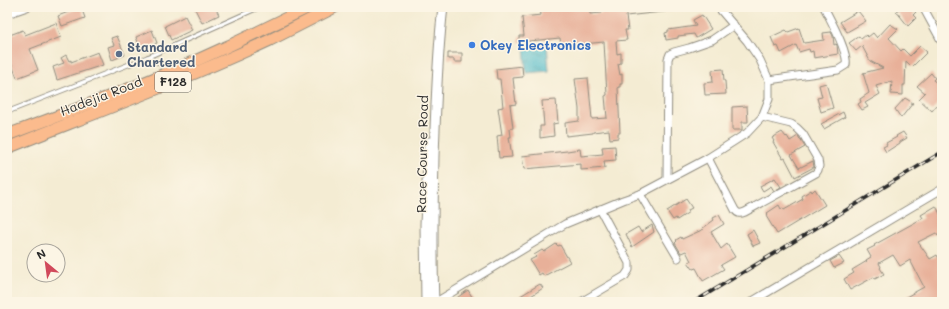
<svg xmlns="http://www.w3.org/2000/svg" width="949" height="309" font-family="Mali,sans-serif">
<defs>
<pattern id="water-ripples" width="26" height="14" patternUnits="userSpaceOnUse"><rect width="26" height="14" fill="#4fbbcb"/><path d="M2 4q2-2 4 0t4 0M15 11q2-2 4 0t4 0" fill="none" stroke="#4298a5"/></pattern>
</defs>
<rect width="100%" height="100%" fill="#fcf5e5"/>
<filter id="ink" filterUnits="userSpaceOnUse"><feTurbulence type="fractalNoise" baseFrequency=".025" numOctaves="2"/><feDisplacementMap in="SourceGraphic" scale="8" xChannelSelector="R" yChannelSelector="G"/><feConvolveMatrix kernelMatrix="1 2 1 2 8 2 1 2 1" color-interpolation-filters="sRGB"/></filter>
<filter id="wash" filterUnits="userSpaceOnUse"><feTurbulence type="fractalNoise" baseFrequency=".012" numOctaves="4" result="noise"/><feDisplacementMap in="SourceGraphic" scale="16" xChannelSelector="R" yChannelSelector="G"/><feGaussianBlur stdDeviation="0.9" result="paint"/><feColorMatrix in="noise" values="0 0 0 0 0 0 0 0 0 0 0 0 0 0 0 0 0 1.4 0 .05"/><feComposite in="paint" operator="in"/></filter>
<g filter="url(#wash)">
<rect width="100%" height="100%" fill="#f4ecd3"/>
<path fill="url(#water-ripples)" stroke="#3d737b" d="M547 44 549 71 526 73 524 46Z"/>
<g id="blocks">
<g fill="#e8b099">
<path d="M81 7 85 18 62 26 58 16Z"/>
<path d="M199 7H215L219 15 202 23 195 9Z"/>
<path d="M540 7H589L590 14 602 13V7H671V11L626 16 628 30H625L627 40 616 41 617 54 621 53V63L618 64 620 75 622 74V84H620V87H618L620 133H618V138L610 139 609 130 593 132V133L566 136 565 123 579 121V109L575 79 588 78 592 119 607 118 605 96 607 95 604 42 561 46 560 38 519 42V36H524L522 17 541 15Z"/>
<path d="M902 7H912L916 12 913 15 916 18 908 26 896 11Z"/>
<path d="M858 11 866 21 847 32 840 22Z"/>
<path d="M702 15 711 29 696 38 694 34 678 36V38L666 40 665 33 668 32V30L696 26 693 20Z"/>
<path d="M185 16 192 30 171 40 165 26Z"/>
<path d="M56 23 61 37 30 49 38 70 17 78 7 52V36L23 30 25 35Z"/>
<path d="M890 24 898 29 889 38 901 51 903 49 910 56 920 46 927 52 912 67 906 61 905 85H903V95L891 94 892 81 876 86 880 94 865 103 868 107 862 110 858 104 861 102 860 99 869 93 863 73 883 68 870 61 862 46 856 51 849 43 859 36 861 39 866 35 868 37 873 33 877 38Z"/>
<path d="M799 28 804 43 824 40 823 33 831 32 833 36 834 45 836 44 837 45 838 54 814 58 813 51 810 52 809 49 799 52 796 45 781 53 778 46 775 47 771 37 786 30 788 32Z"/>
<path d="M152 30 157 43 141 50 136 37Z"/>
<path d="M117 36 125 55 112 60 108 47 114 45 111 38Z"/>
<path d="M98 52 103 65 57 80 53 67 64 63 61 58 66 55 69 61 71 60V62Z"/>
<path d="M448 53H462V62H454V59H448Z"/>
<path d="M522 66 523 77 513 78 516 104 510 105 513 128 510 129 511 137H509L512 157 499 158 497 136 502 135 498 108 503 107 500 79H497L496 69Z"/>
<path d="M723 69 724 81H725L726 94 705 95 704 83 713 82 712 70Z"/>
<path d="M931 73 935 78 933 80 942 87V99L932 111 919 99 925 93 917 86Z"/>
<path d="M826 83 833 108 821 112 817 98 822 97 819 85Z"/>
<path d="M905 98 913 103 901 118 895 109Z"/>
<path d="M556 100 558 123 553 124 554 136 540 138V126H544L542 101Z"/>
<path d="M747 106 748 122H742V130H732V107Z"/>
<path d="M843 112 845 117 824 129 821 124Z"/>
<path d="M782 132 786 137 787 136 790 141 798 136 805 147 791 155 799 168 813 161 814 167 795 177 785 158 783 159 773 142 774 141 772 138Z"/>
<path d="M903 132 907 138 900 142V143L886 152 883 147 887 145 886 143 897 137 896 136Z"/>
<path d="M615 146 616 160 604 161 605 168 581 170V164L524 169 522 156 567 151 580 149 581 156 603 154 602 147Z"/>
<path d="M775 178 781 187 774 191 771 186 763 191 760 186Z"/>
<path d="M815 189 825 205 777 234 766 216 768 214 767 213 779 205 781 209 783 208 784 210 803 199 802 196 811 190 812 192Z"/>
<path d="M686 199 692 208 688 210 689 212 677 220 676 218 673 220 667 211Z"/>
<path d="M936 206 942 218V234L938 236 936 233 918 242 930 259 937 255 942 264V302H897L924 287 910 260 900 266 893 255 879 263 881 267 880 268 884 274 875 279 874 277 850 290 844 279 854 273 852 270 867 261 866 260 871 257 867 250 875 246 874 245 923 218 921 215Z"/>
<path d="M719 215 724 224 711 232 721 249 727 244 735 257 721 265 724 269 703 281 696 268 693 269 688 262 691 261 686 251 681 253 675 243 677 241 676 240 681 237 682 239 704 229 703 228 714 220 713 218Z"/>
<path d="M652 225 654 232 632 247 626 234 638 227 641 232Z"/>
<path d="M753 230 760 243 753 246 747 234Z"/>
<path d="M556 244 558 246 560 245 570 262 544 276 542 273 539 275 530 260 536 257 534 255 542 250 544 252Z"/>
<path d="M839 256 844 263 834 268 830 261Z"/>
<path d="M540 284 543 288 522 302H519L517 298Z"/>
<path d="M468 290 475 302H451Z"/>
</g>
</g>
</g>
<g filter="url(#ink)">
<use href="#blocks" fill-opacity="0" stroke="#908c7f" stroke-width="1"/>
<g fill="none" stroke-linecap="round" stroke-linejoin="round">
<g stroke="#908c7f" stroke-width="5.5">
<g id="service">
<path d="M148 57 170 70"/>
<path d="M7 112 148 57 260 7"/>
</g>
</g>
<g stroke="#908c7f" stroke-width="9">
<g id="minor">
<path d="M923 7 942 42"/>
<path d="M7 14 27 7"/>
<path d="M769 80 838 70 846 65C849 53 830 19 824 7"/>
<path d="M708 158 735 210C738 214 740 214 745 212L816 173 818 170 819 166 818 160 803 134 797 128 791 124 762 117"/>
<path d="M667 179 668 59 670 54 674 52 689 48 712 40 734 25"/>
<path d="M640 194 678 258"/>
<path d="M436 302 565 224 623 200 640 194 708 158 747 133 762 117 769 99V80L760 60 747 41 718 7"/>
<path d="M581 302 625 276 629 270V263L600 209"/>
<path d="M751 302 942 189"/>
</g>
</g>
<g stroke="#908c7f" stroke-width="11">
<g id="tertiary">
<path d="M426 302 425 224 429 142"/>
<path d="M434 302C432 253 433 205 434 156 436 106 437 56 443 7"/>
</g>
</g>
<g stroke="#908c7f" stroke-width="13">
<g id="primary">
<path d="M7 135C80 108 153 81 224 48 252 35 280 21 309 7"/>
<path d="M7 148C95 113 184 80 270 40 292 29 313 18 335 7"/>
</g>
</g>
<use href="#service" stroke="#fff" stroke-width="3.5"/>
<use href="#minor" stroke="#fff" stroke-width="7"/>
<use href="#tertiary" stroke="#fff" stroke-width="9"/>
<use href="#primary" stroke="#fbbb8d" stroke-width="11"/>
<g stroke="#2b2b2b" stroke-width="3.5">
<path id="rail" d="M694 302 942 152"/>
</g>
<use href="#rail" stroke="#fcf5e5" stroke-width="2" stroke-dasharray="6" stroke-linecap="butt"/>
</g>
</g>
<circle fill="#3f7fe0" stroke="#fcf5e5" stroke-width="1.5" cx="472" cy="45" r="4"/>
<circle fill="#5c6f8a" stroke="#fcf5e5" stroke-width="1.5" cx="119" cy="54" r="4"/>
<g text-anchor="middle" stroke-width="3" stroke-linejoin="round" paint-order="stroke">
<rect fill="#fcf5e5" stroke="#6a6863" stroke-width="1" x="155" y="72" width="36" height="20" rx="3"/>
<g font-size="12" font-weight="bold" fill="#2b2b2b">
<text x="173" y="86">F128</text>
</g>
<g font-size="13" font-weight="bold" fill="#366cbe" stroke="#fcf5e5" text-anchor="start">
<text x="480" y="50">Okey Electronics</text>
</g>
<g font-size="13" font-weight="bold" fill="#4e5e75" stroke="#fcf5e5" text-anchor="start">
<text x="127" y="52">Standard<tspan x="127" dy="15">Chartered</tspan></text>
</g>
<g font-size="13" fill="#2b2b2b" stroke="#fcf5e5">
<text transform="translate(101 96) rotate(-21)" y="5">Hadejia Road</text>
<text transform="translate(422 154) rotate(-89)" y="5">Race Course Road</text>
</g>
</g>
<rect width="949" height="309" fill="none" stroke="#fcf5e5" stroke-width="24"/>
<g transform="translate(46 263) rotate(331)"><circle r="19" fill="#fcf5e5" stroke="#a8a49b"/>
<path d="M0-3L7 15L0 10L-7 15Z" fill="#d1495b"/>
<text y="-6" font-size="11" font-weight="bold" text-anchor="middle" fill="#2b2b2b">N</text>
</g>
</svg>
